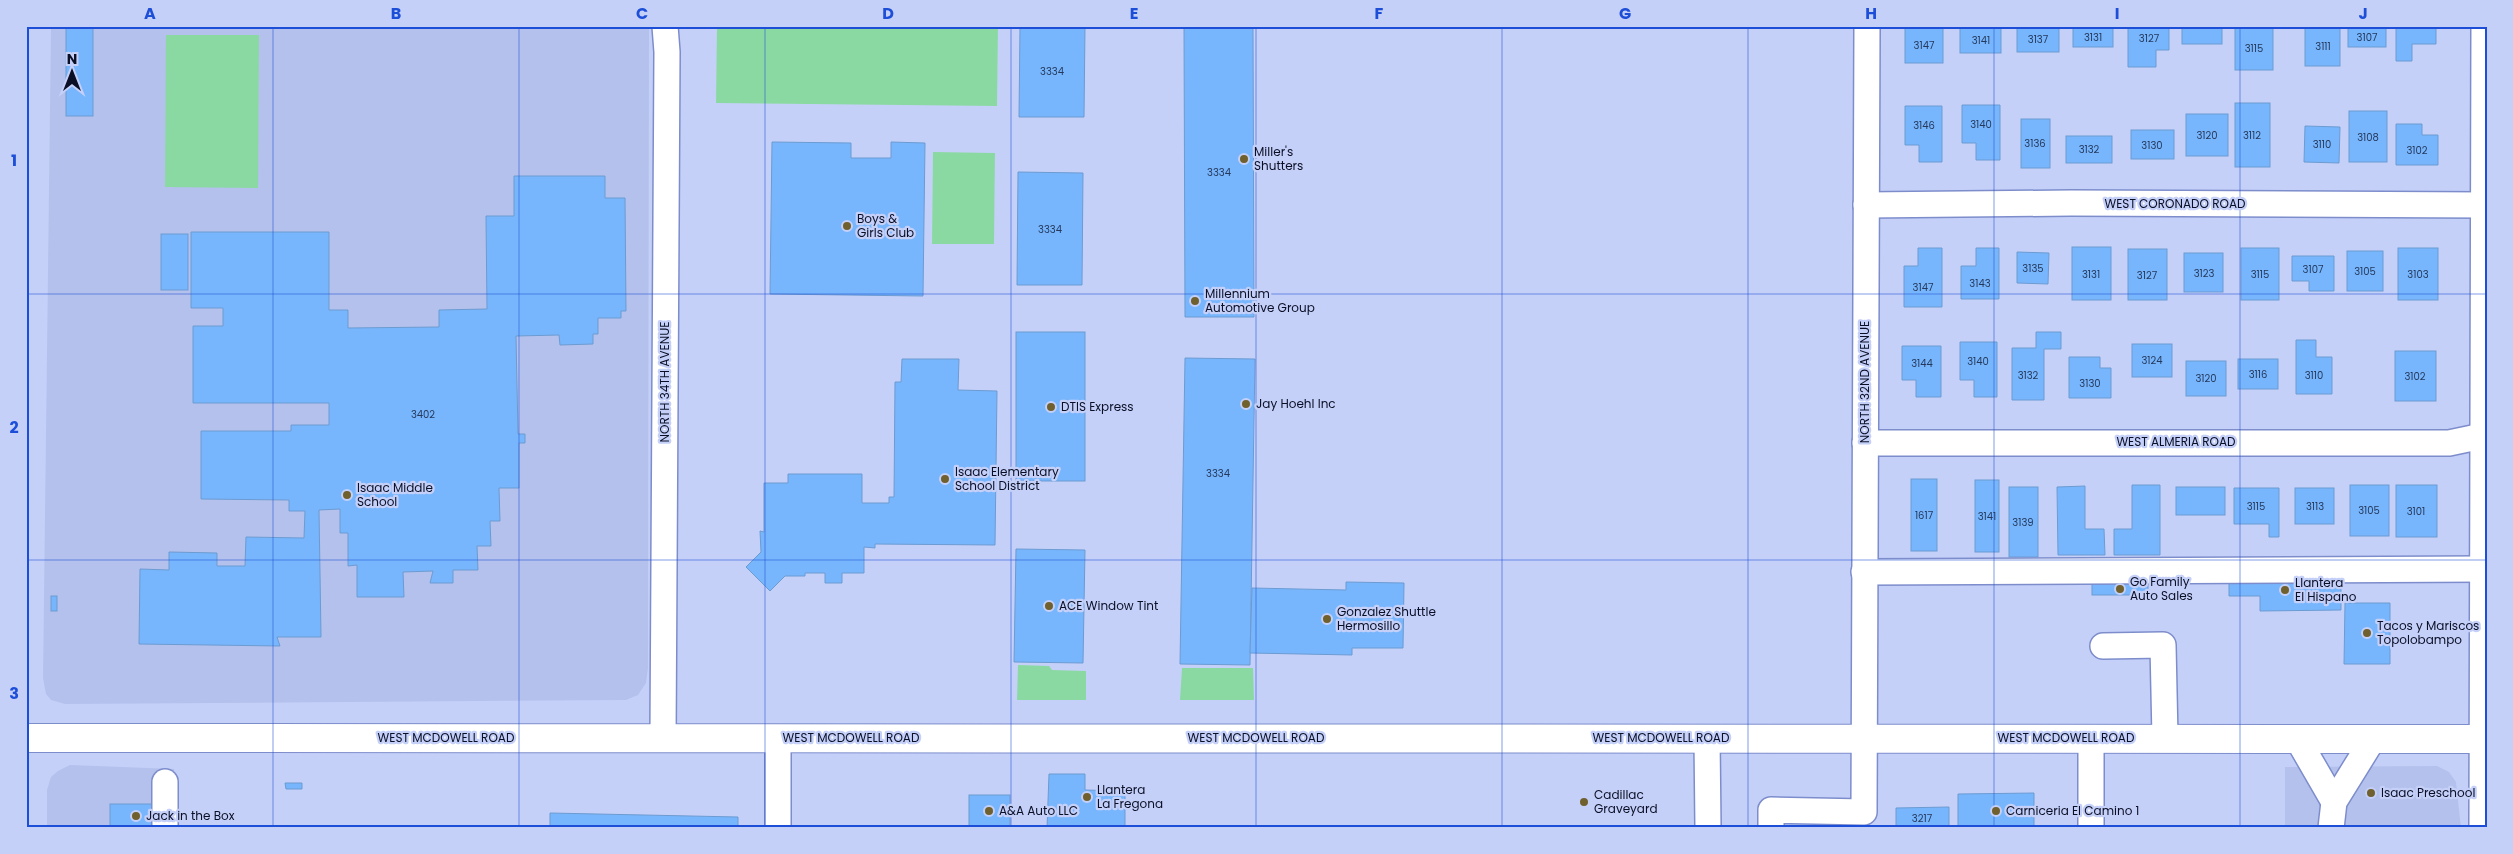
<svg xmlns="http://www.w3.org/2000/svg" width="2513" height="854" font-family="Poppins,sans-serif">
<rect width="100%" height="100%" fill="#c5d0f9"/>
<g fill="#b4c1ec">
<path d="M51 26H649L648 668 646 683 638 695 626 700 65 704 51 700 46 694 43 678Z"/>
<path d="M70 765 174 769V828H47V790L51 777 58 771Z"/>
<path d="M2437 766 2449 772 2456 782 2461 828H2285V767Z"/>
</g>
<g fill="#8bd9a2">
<path d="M717 26H998L997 106 716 103Z"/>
<path d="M166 35H259L258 188 165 187Z"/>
<path d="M933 152 995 153 994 244H932Z"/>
<path d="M1018 665 1049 666 1052 670 1086 671V700H1017Z"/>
<path d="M1182 668H1253L1254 700H1180Z"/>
</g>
<g fill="#77b6fd" stroke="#6c9bd2">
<rect x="66" y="26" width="27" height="90"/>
<path d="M1020 26H1085L1084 117H1019Z"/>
<path d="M1184 26H1253L1254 317H1185Z"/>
<rect x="1905" y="26" width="38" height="37"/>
<rect x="1960" y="26" width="41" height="27"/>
<rect x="2017" y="26" width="42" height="26"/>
<rect x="2073" y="26" width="40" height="21"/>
<path d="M2128 26H2169V50H2156V67H2128Z"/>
<rect x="2182" y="26" width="40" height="18"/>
<rect x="2235" y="26" width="38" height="44"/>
<rect x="2305" y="26" width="35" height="40"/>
<rect x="2348" y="26" width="38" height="21"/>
<path d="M2396 26H2436V44H2412V61H2396Z"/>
<rect x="2235" y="103" width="35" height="64"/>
<path d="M1962 105H2000V160H1976V143H1962Z"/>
<path d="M1905 106H1942V162H1919V145H1905Z"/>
<rect x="2349" y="111" width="38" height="51"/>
<rect x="2186" y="114" width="42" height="42"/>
<rect x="2021" y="119" width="29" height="49"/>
<path d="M2396 124H2422V135H2438V165H2396Z"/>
<path d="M2305 126 2340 127 2339 163 2304 162Z"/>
<rect x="2131" y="130" width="43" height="29"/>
<rect x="2066" y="136" width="46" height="27"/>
<path d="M772 142 851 143V158H891V142L925 143 923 296 770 294Z"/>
<path d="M1018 172 1083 173 1082 285H1017Z"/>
<path d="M514 176H605V198H625L626 311H621V318H598V334H593V344L560 345 559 335 516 336 518 434H525V443H519V488H499L500 521H490L491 546H477L478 570H453V583H430L433 571 403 572 404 597H357V565L348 566V533H340V509L319 510 321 637H277L280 646 139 644 140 569 169 570V552L217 553V566H245L246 537 304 538 305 511H289V500L201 499V431H291V425H329V403H193V326H223V308H191V232H329V310H348V328L439 327V310L487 309 486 216H514Z"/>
<rect x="161" y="234" width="27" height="56"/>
<rect x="2072" y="247" width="39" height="53"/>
<path d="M1918 248H1942V307H1904V266H1918Z"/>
<path d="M1976 248H1999V299H1961V266H1976Z"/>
<rect x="2241" y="248" width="38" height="52"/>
<rect x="2398" y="248" width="40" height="52"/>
<rect x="2128" y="249" width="39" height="51"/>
<rect x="2347" y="251" width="36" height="40"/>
<path d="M2017 252 2049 253 2048 284 2017 283Z"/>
<rect x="2184" y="253" width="39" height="39"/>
<path d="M2292 256H2334V291H2309V281H2292Z"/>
<rect x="1016" y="332" width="69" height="149"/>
<path d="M2036 332H2061V349H2044V400H2012V348H2036Z"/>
<path d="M2296 340H2316V357H2332V394H2296Z"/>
<path d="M1960 342H1997V397H1974V380H1960Z"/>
<rect x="2132" y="344" width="40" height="33"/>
<path d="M1902 346H1941V397H1916V380H1902Z"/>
<rect x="2395" y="351" width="41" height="50"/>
<path d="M2069 357H2100V368H2111V398H2069Z"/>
<path d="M1185 358 1255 359 1250 665 1180 664Z"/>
<path d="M902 359H959L958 390 997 391 995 545 875 544V548L864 547V573H842V583H825V573H805V576H785L770 591 746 567 761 552 760 531 764 532V483H788V474H862V503H889V497H894L895 382H901Z"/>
<rect x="2238" y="359" width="40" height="30"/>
<rect x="2186" y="361" width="40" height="35"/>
<rect x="1911" y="479" width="26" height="72"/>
<rect x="1975" y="480" width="24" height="72"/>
<path d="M2132 485H2160V555H2114V529H2132Z"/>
<rect x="2350" y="485" width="39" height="51"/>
<rect x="2396" y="485" width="41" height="52"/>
<path d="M2085 486V529H2104L2105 555H2058L2057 487Z"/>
<rect x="2009" y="487" width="29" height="70"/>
<rect x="2176" y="487" width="49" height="28"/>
<path d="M2234 488H2279V537H2269V524H2234Z"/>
<rect x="2295" y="488" width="39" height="36"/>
<path d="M1016 549 1085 550 1083 663 1014 662Z"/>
<path d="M2229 579 2317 580V583L2341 584V610L2260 611V596H2229Z"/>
<path d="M1346 582 1404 583 1403 648H1352V655L1250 653 1252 588 1346 590Z"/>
<rect x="2092" y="583" width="56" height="12"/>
<rect x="51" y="596" width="6" height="15"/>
<path d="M2345 603H2390V664H2344Z"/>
<path d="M1049 774H1085V790L1125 791V828H1047Z"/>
<path d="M285 783H302V789H286Z"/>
<path d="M2034 793V828H1958V794Z"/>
<rect x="969" y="795" width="41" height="33"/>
<rect x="110" y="804" width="52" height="24"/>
<path d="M1949 807V828H1896V808Z"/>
<path d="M550 813 738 817V828H550Z"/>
</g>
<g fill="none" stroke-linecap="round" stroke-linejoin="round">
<g stroke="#7d8dcc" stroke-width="28">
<g id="minor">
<path d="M1866 205 2071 203 2484 205"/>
<path d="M1865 443H2449L2487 435"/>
<path d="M1864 572 2483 569"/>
<path d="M2103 646 2163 645 2165 738"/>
<path d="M663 738 667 52 665 26"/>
<path d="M778 738V828"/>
<path d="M1707 738 1708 828"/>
<path d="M2297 738 2334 802"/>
<path d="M165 782V828"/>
<path d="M1771 828V810L1864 812 1867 26"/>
<path d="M2091 828V738"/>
<path d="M2331 828 2334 802 2373 739"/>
<path d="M2482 828 2484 26"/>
</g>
</g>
<g stroke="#7d8dcc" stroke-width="30">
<path id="major" d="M26 738 2487 739"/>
</g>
<use href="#minor" stroke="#fff" stroke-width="25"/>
<use href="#major" stroke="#fff" stroke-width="28"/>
</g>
<path fill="none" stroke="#1d4ed8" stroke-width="1" stroke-opacity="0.55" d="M273 26V828M519 26V828M765 26V828M1011 26V828M1256 26V828M1502 26V828M1748 26V828M1994 26V828M2240 26V828M26 294H2487M26 560H2487"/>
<g fill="#6f602d" stroke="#c5d0f9" stroke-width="2">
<circle cx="1244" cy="159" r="5"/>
<circle cx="847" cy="226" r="5"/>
<circle cx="1195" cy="301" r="5"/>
<circle cx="1246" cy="404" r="5"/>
<circle cx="1051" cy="407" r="5"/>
<circle cx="945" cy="479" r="5"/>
<circle cx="347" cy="495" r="5"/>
<circle cx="2120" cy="589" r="5"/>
<circle cx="2285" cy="590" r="5"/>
<circle cx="1049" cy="606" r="5"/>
<circle cx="1327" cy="619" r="5"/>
<circle cx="2367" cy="633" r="5"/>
<circle cx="2371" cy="793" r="5"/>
<circle cx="1087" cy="797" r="5"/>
<circle cx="1584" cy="802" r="5"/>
<circle cx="989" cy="811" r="5"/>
<circle cx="1996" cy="811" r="5"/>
<circle cx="136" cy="816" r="5"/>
</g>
<g text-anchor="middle" stroke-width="4.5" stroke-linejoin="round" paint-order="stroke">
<g font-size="10" fill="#25395c">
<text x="2093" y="41">3131</text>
<text x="2367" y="41">3107</text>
<text x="2149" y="42">3127</text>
<text x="2038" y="43">3137</text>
<text x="1981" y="44">3141</text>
<text x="1924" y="49">3147</text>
<text x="2323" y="50">3111</text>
<text x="2254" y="52">3115</text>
<text x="1052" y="75">3334</text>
<text x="1981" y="128">3140</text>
<text x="1924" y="129">3146</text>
<text x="2207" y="139">3120</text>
<text x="2252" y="139">3112</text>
<text x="2368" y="141">3108</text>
<text x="2035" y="147">3136</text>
<text x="2322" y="148">3110</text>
<text x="2152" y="149">3130</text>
<text x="2089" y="153">3132</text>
<text x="2417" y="154">3102</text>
<text x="1219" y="176">3334</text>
<text x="1050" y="233">3334</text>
<text x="2033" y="272">3135</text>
<text x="2313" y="273">3107</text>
<text x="2365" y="275">3105</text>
<text x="2204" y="277">3123</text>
<text x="2091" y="278">3131</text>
<text x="2260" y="278">3115</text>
<text x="2418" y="278">3103</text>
<text x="2147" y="279">3127</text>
<text x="1980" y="287">3143</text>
<text x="1923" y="291">3147</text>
<text x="2152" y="364">3124</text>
<text x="1978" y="365">3140</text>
<text x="1922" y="367">3144</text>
<text x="2258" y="378">3116</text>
<text x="2028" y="379">3132</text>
<text x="2314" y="379">3110</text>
<text x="2415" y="380">3102</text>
<text x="2206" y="382">3120</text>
<text x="2090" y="387">3130</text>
<text x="423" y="418">3402</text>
<text x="1218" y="477">3334</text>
<text x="2256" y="510">3115</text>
<text x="2315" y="510">3113</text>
<text x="2369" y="514">3105</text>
<text x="2416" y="515">3101</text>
<text x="1924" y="519">1617</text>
<text x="1987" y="520">3141</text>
<text x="2023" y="526">3139</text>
<text x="1922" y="822">3217</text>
</g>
<g font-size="12" fill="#0a0f26" stroke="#c5d0f9" text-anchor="start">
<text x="1254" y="156">Miller's<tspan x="1254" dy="14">Shutters</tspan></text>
<text x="857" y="223">Boys &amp;<tspan x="857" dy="14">Girls Club</tspan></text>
<text x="1205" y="298">Millennium<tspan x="1205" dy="14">Automotive Group</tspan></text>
<text x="1256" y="408">Jay Hoehl Inc</text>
<text x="1061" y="411">DTIS Express</text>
<text x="955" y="476">Isaac Elementary<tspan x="955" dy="14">School District</tspan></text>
<text x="357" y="492">Isaac Middle<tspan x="357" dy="14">School</tspan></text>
<text x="2130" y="586">Go Family<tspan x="2130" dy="14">Auto Sales</tspan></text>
<text x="2295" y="587">Llantera<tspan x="2295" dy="14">El Hispano</tspan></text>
<text x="1059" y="610">ACE Window Tint</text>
<text x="1337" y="616">Gonzalez Shuttle<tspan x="1337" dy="14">Hermosillo</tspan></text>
<text x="2377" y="630">Tacos y Mariscos<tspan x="2377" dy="14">Topolobampo</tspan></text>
<text x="1097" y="794">Llantera<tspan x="1097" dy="14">La Fregona</tspan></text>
<text x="2381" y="797">Isaac Preschool</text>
<text x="1594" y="799">Cadillac<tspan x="1594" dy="14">Graveyard</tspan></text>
<text x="999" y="815">A&amp;A Auto LLC</text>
<text x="2006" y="815">Carniceria El Camino 1</text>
<text x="146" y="820">Jack in the Box</text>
</g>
<g font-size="12" fill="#0a0f26" stroke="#c5d0f9">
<text x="2175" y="208">WEST CORONADO ROAD</text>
<text transform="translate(665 382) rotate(-90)" y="4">NORTH 34TH AVENUE</text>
<text transform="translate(1865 382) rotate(-90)" y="4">NORTH 32ND AVENUE</text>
<text x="2176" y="446">WEST ALMERIA ROAD</text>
<text x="446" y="742">WEST MCDOWELL ROAD</text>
<text x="851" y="742">WEST MCDOWELL ROAD</text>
<text x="1256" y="742">WEST MCDOWELL ROAD</text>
<text x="1661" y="742">WEST MCDOWELL ROAD</text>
<text x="2066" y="742">WEST MCDOWELL ROAD</text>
</g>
</g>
<rect width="2513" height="854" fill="none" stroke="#c5d0f9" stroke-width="55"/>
<g transform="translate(72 72)" stroke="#c5d0f9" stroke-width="4" paint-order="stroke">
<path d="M0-4L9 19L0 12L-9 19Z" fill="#0a0f26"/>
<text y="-8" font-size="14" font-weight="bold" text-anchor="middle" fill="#0a0f26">N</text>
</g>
<rect x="28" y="28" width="2458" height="798" fill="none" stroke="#1d4ed8" stroke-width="2"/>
<g font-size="16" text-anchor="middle" font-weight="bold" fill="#1d4ed8">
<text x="150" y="19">A</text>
<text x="396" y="19">B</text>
<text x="642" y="19">C</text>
<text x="888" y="19">D</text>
<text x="1134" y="19">E</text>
<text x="1379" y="19">F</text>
<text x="1625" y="19">G</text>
<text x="1871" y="19">H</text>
<text x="2117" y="19">I</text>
<text x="2363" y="19">J</text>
<text x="14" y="166">1</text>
<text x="14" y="433">2</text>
<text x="14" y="699">3</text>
</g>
</svg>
